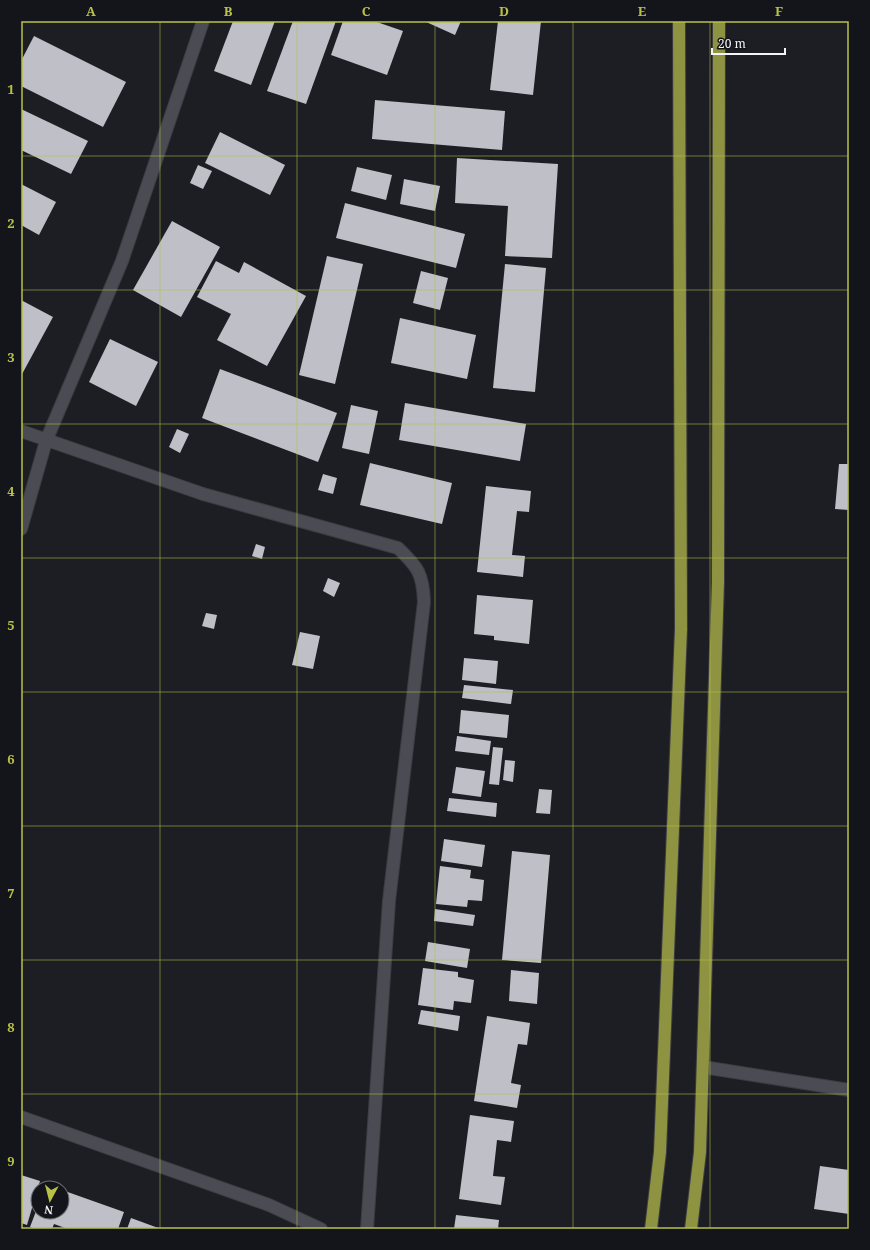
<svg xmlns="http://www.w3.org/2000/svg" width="870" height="1250" font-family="'Noto Serif',serif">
<rect width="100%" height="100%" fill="#1d1e24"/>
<g fill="#bfc0c7">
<path d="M233 21H275L251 85 214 71Z"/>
<path d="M293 21H336L306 104 267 91Z"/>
<path d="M343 21H374L403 31 387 75 331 55Z"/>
<path d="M424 21H461L455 35Z"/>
<path d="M498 21H541L533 95 490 90Z"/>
<path d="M34 36 126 82 103 127 21 86V61Z"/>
<path d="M375 100 505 111 502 150 372 139Z"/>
<path d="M21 109 88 141 71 174 21 150Z"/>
<path d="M220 132 285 165 270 195 205 163Z"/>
<path d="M457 158 558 164 552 258 505 256 508 206 455 203Z"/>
<path d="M198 165 212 171 203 189 190 183Z"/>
<path d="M357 167 392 175 386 200 351 191Z"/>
<path d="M404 179 440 186 435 211 400 204Z"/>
<path d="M21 184 56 202 39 235 21 225Z"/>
<path d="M345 203 465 234 456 268 336 238Z"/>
<path d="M172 221 220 247 181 317 133 290Z"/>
<path d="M327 256 363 264 335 384 299 375Z"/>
<path d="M216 261 239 273 244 262 306 296 267 366 217 340 231 314 197 297Z"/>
<path d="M505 264 546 268 535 392 493 388Z"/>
<path d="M421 271 448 278 440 310 413 303Z"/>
<path d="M21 300 53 317 21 376Z"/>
<path d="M400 318 476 335 467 379 391 363Z"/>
<path d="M110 339 158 362 136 406 89 382Z"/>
<path d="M220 369 337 413 318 462 202 418Z"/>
<path d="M405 403 526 424 520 461 399 440Z"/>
<path d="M351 405 378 411 369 454 342 448Z"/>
<path d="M177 429 189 434 180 453 169 447Z"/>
<path d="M370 463 452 483 442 524 360 505Z"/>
<path d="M839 464H849V510L835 509Z"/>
<path d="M323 474 337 478 333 494 318 490Z"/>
<path d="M486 486 531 491 529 512 517 511 512 555 525 556 523 577 477 572Z"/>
<path d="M256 544 265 547 262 559 252 556Z"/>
<path d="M328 578 340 583 334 597 323 591Z"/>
<path d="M477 595 533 600 529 644 494 640V636L474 634Z"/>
<path d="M206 613 217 615 214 629 202 626Z"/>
<path d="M300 632 320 636 313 669 292 665Z"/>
<path d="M464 658 498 661 496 684 462 680Z"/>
<path d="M464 685 513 690 511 704 462 698Z"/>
<path d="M461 710 509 715 507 738 459 733Z"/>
<path d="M457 736 491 741 489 755 455 751Z"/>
<path d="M493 747 503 748 499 785 489 784Z"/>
<path d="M505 760 515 761 513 782 503 780Z"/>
<path d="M456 767 485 771 481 797 452 793Z"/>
<path d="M539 789 552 790 550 814 536 813Z"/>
<path d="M449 798 497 803 496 817 447 811Z"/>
<path d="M444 839 485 845 482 867 441 861Z"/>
<path d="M512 851 550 855 541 963 502 960Z"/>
<path d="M440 866 471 870 470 878 484 880 482 901 468 900 467 907 436 904Z"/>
<path d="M435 909 475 915 473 926 434 921Z"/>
<path d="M428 942 470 949 467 968 425 961Z"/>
<path d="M423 968 458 972V977L474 980 471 1003 454 1001 453 1010 418 1005Z"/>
<path d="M511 970 539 973 537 1004 509 1001Z"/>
<path d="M421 1010 460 1016 458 1031 418 1024Z"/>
<path d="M487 1016 530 1023 527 1045 518 1044 511 1083 521 1085 517 1108 474 1101Z"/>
<path d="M470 1115 514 1121 511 1142 497 1140 493 1176 505 1177 501 1205 459 1199Z"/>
<path d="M820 1166 849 1170V1214L814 1209Z"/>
<path d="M21 1175 40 1181 27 1225 21 1223Z"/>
<path d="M62 1190 124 1212 118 1229H68L54 1224 52 1229H35L30 1227 38 1206V1212H62Z"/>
<path d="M456 1215 499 1220 498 1229H454Z"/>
<path d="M131 1218 161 1229H127Z"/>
</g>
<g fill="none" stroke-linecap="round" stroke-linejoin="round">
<g stroke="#3c3c41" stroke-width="14">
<g id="minor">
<path d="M21 431 203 494 398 548C418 567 423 574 424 602L389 901 367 1229"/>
<path d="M21 529 46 441 122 261 203 21"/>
<path d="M703 1067 849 1090"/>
<path d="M21 1117 269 1205 321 1229"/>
</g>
</g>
<g stroke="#3c3c41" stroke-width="14">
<g id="major">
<path d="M651 1229 660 1152 681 629 679 21"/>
<path d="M691 1229 700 1152 718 582 719 21"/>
</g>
</g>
<use href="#minor" stroke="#4b4c53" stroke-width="12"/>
<use href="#major" stroke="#8e9342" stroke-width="12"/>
</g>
<path fill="none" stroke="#b8c147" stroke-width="1" stroke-opacity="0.55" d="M160 21V1229M297 21V1229M435 21V1229M573 21V1229M710 21V1229M21 156H849M21 290H849M21 424H849M21 558H849M21 692H849M21 826H849M21 960H849M21 1094H849"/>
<rect width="870" height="1250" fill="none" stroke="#14151a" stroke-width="44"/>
<g transform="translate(50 1200) rotate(187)"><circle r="19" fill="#14151a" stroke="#6d6e73"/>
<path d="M0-3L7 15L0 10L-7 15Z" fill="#b8c147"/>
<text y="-6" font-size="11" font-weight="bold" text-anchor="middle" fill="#f3f4f8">N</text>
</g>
<path d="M712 48v6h73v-6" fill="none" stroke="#f3f4f8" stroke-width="2"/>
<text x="718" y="48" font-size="12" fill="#f3f4f8" stroke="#14151a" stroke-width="3" paint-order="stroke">20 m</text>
<rect x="22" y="22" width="826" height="1206" fill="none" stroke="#b8c147" stroke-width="1.5"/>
<g font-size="13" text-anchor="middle" font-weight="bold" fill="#b8c147">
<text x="91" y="16">A</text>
<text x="228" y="16">B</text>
<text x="366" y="16">C</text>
<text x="504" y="16">D</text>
<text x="642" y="16">E</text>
<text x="779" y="16">F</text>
<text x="11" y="94">1</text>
<text x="11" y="228">2</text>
<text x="11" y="362">3</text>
<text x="11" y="496">4</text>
<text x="11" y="630">5</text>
<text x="11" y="764">6</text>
<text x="11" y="898">7</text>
<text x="11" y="1032">8</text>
<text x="11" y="1166">9</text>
</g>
</svg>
